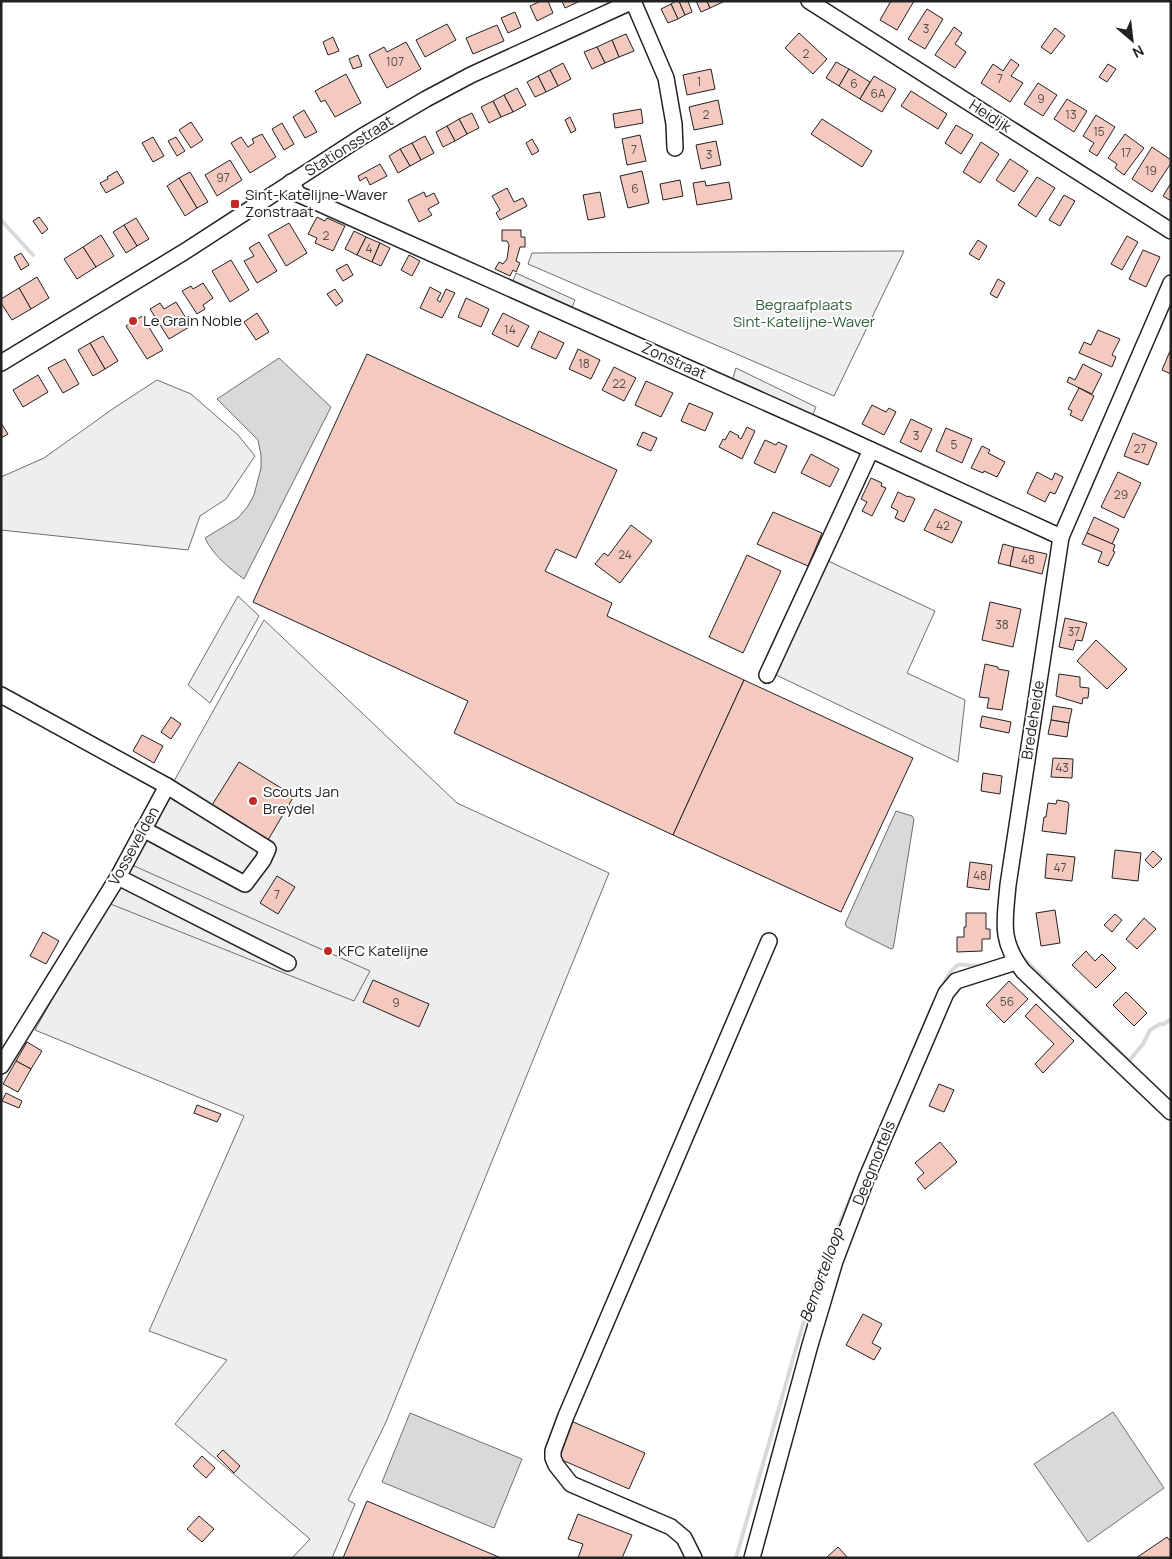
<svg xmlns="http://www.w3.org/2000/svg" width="1172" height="1559" font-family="Manrope,sans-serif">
<rect width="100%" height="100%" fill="#fff"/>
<g fill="#eee" stroke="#6f6f6f">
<path d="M904 251 834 396 528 264 532 253Z"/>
<path d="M157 380 191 394 238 435 255 456 226 499 200 516 188 550 1 530V477L44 458 114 408Z"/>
<path d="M826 560 935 611 907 673 965 700 958 762 772 673Z"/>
<path d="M238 596 259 616 210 703 188 685Z"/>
<path d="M264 620 457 803 609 873 386 1422 348 1500 355 1504 332 1558H292L310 1539 175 1424 227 1360 149 1331 244 1116 35 1030Z"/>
</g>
<g fill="#ededed" stroke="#6f6f6f">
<path d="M516 273 575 300 571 310 512 283Z"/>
<path d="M736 368 816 407 810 422 730 387Z"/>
<path d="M132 865 370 971 354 1001 108 903Z"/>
</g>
<g fill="#d9d9d9" stroke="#6f6f6f">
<path d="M279 358 331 407 244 579C229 568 213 555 205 538L238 518 248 506 254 495 261 468V455L258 440 217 399Z"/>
<path d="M896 811 912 816 914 819 894 944 893 948 891 949 847 927 845 924Z"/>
<path d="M1113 1412 1164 1488 1088 1542 1034 1464Z"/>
<path d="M410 1413 522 1459 494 1528 382 1482Z"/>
</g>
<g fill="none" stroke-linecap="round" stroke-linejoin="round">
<g stroke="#d9d9d9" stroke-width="4">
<path d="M1 220 33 255"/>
<path d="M1023 958 1129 1061 1143 1044 1150 1030 1160 1024H1164L1171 1019"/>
<path d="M945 981C960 954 962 969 984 965"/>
<path d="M912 1054 934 1002"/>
<path d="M736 1558 815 1282 855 1187"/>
</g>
</g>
<g fill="#f3c9c0" stroke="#222">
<path d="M541 1H548L553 13 537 21 530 6Z"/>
<path d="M562 1H580L565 8Z"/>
<path d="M676 1H679L685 15 678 19 671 4Z"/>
<path d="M679 1H688L692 12 685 15Z"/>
<path d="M696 1H707L710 8 701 12Z"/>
<path d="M707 1H725L710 8Z"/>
<path d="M891 1H914L897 30 880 20Z"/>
<path d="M671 4 678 19 668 23 661 9Z"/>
<path d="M927 9 943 19 925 49 908 39Z"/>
<path d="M515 12 521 27 508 33 501 18Z"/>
<path d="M447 24 456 40 425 57 416 40Z"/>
<path d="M497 25 504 41 473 54 466 38Z"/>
<path d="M954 27 962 33 955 44 966 52 955 68 935 55Z"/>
<path d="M1055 28 1065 36 1051 54 1041 47Z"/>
<path d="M799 33 827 59 813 74 785 48Z"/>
<path d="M626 34 634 51 619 57 612 40Z"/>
<path d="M333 37 339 51 328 55 323 42Z"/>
<path d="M612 40 619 57 605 63 597 47Z"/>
<path d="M406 42 421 69 387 88 369 55 384 47 387 52Z"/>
<path d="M597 47 605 63 592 69 584 52Z"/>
<path d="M358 55 362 66 353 69 349 59Z"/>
<path d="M1011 59 1019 65 1011 76 1023 83 1010 102 981 83 993 64 1003 71Z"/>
<path d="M836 62 849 69 839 86 826 78Z"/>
<path d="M563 63 571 79 558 86 550 70Z"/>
<path d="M1108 64 1116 69 1107 82 1099 77Z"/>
<path d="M711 69 715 89 687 95 683 75Z"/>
<path d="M849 69 870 82 860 99 839 86Z"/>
<path d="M550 70 558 86 546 92 538 76Z"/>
<path d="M346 74 361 103 335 117 325 100 321 102 315 91Z"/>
<path d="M538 76 546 92 535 97 527 82Z"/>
<path d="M874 76 896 89 882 112 860 99Z"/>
<path d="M1038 83 1057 95 1043 116 1024 104Z"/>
<path d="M517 88 526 105 513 112 504 95Z"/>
<path d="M911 91 947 114 938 129 901 106Z"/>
<path d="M504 95 513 112 501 117 493 101Z"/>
<path d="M1067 99 1087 111 1074 132 1054 119Z"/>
<path d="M718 100 723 124 694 130 689 107Z"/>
<path d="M493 101 501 117 489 123 481 107Z"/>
<path d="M641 109 643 123 615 128 613 114Z"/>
<path d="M304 110 317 132 305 138 293 117Z"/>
<path d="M472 113 479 128 467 134 459 119Z"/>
<path d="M1096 115 1115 127 1097 156 1089 151 1094 143 1083 136Z"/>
<path d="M570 117 576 130 571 133 565 120Z"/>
<path d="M459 119 467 134 455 141 447 126Z"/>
<path d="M822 119 872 151 862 167 811 134Z"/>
<path d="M191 122 203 140 191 148 179 130Z"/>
<path d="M282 123 294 144 284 150 272 129Z"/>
<path d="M956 125 973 135 961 154 945 143Z"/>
<path d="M447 126 455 141 443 147 436 132Z"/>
<path d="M262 134 276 157 250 173 231 143 241 137 248 147 254 143 252 139Z"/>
<path d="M1125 134 1144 148 1124 175 1115 168 1117 164 1108 158Z"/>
<path d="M640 135 646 161 627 165 622 139Z"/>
<path d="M425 136 434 153 421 160 412 143Z"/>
<path d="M153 137 164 156 153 162 142 143Z"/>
<path d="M176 137 185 151 177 156 168 141Z"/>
<path d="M532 139 539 151 532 155 526 143Z"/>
<path d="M716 141 721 165 701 169 696 145Z"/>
<path d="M981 142 999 154 980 183 963 172Z"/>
<path d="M412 143 421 160 410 166 400 149Z"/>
<path d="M1152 147 1171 160V163L1152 192 1132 179Z"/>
<path d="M400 149 410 166 398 173 389 156Z"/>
<path d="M1010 159 1028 171 1014 192 996 180Z"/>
<path d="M230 160 242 180 217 196 205 175Z"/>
<path d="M380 164 387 176 370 185 366 177 360 181 358 176Z"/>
<path d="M117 171 124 183 106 193 100 183 108 179 107 177Z"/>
<path d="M642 171 649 203 628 208 620 176Z"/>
<path d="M190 172 208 202 197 208 179 178Z"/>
<path d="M1037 177 1055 188 1036 217 1018 205Z"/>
<path d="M179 178 197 208 185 216 167 186Z"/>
<path d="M680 180 683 196 663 200 660 184Z"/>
<path d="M705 181 706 186 729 182 732 199 697 205 693 183Z"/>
<path d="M1171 183V201L1163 196Z"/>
<path d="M507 188 514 202 523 198 527 206 500 220 496 213 500 210 492 196Z"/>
<path d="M424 192 426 197 434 193 439 203 428 209 432 215 419 222 408 200Z"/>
<path d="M600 192 605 217 588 220 583 195Z"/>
<path d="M1064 195 1075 201 1060 226 1049 220Z"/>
<path d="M39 217 48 229 42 234 33 221Z"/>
<path d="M317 217 325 221 327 218 345 226 333 251 315 243 317 238 308 234Z"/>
<path d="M136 218 149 239 137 246 124 225Z"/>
<path d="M289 223 307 253 286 266 268 235Z"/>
<path d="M124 225 137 246 126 253 113 232Z"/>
<path d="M502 230H521V237H525V247H520L516 261 520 263 516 272 513 270 510 276 495 269 499 262 503 264 507 259 509 245 507 241H502Z"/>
<path d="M354 231 366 237 357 255 345 249Z"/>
<path d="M101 235 114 256 96 267 83 247Z"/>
<path d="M1127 236 1138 242 1122 270 1111 264Z"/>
<path d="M366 237 380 243 372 262 357 255Z"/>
<path d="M978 240 987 246 979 260 969 254Z"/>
<path d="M259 242 277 271 257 283 244 261 254 256 249 248Z"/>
<path d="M380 243 390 248 381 266 372 262Z"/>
<path d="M83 247 96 267 77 279 64 259Z"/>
<path d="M1143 250 1160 257 1146 287 1129 279Z"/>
<path d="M21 253 29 265 21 270 14 257Z"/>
<path d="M409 255 420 261 412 276 401 270Z"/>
<path d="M231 260 249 290 230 302 212 271Z"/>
<path d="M347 264 353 275 343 281 336 270Z"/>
<path d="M37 277 49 298 31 309 19 288Z"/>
<path d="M998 279 1005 283 997 298 990 294Z"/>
<path d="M203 283 213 298 203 305 205 309 197 314 182 291 191 286 193 289Z"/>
<path d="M430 287 441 293 437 300 440 302 446 289 455 293 442 318 420 308Z"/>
<path d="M19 288 31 309 12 320 1 303V299Z"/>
<path d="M335 289 343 301 336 306 327 294Z"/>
<path d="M466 298 489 309 481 327 458 317Z"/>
<path d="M176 302 191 326 169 339 150 309 160 303 164 309Z"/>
<path d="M257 313 269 332 256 340 244 322Z"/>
<path d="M503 313 529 326 518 347 492 334Z"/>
<path d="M142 316 163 350 147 359 126 326Z"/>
<path d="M1098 330 1120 339 1112 355 1116 357 1112 367 1079 353 1084 342 1091 345Z"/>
<path d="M539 331 564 343 556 359 531 348Z"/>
<path d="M103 336 118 361 105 369 90 343Z"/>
<path d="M90 343 105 369 93 376 78 350Z"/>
<path d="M578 349 600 360 591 379 569 369Z"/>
<path d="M1170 351H1171V374L1162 370Z"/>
<path d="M367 354 617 470 576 558 556 549 545 571 612 603 607 616 744 680 673 835 454 733 468 701 253 602Z"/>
<path d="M65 359 79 384 63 393 48 368Z"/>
<path d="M1083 364 1102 374 1092 394 1067 382 1069 377 1075 380Z"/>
<path d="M614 367 636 378 624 401 602 390Z"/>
<path d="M38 375 48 392 23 407 13 390Z"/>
<path d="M646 381 673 393 661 417 635 405Z"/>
<path d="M1079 388 1094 396 1082 421 1070 415 1072 411 1068 409Z"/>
<path d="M689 403 713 413 705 431 681 421Z"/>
<path d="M872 405 886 412 889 408 896 412 884 435 862 424Z"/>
<path d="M911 419 932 429 921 452 900 442Z"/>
<path d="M1 423 8 434 1 438Z"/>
<path d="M747 427 755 431 742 459 719 447 723 439 725 440 730 431 739 436 738 437 741 439Z"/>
<path d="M946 428 972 439 962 463 936 451Z"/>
<path d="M643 432 657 438 651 451 637 445Z"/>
<path d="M1133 433 1157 443 1148 465 1124 456Z"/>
<path d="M765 440 776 445 778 442 787 446 775 473 754 463Z"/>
<path d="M982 446 990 450 988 453 1005 462 997 477 984 471 983 473 971 468Z"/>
<path d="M811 454 839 469 830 487 801 473Z"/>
<path d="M1037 472 1052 480 1055 473 1063 477 1055 494 1050 492 1045 502 1027 493Z"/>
<path d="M1118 472 1141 483 1124 518 1101 507Z"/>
<path d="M871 478 882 483 881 486 886 488 872 516 862 511 867 502 861 499Z"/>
<path d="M898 492 908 497 909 496 915 499 904 522 895 518 898 511 891 507Z"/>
<path d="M935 509 962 522 952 543 924 530Z"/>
<path d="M773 512 822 533 808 566 757 544Z"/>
<path d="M1094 517 1119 529 1112 544 1087 533Z"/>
<path d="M631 525 652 541 620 583 595 564 604 553 608 556Z"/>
<path d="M1087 533 1115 545 1113 551 1115 552 1108 566 1098 562 1102 552 1082 544Z"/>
<path d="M1003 544 1014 547 1010 566 998 563Z"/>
<path d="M1014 547 1047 554 1042 574 1010 566Z"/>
<path d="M747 555 781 571 743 653 709 637Z"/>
<path d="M990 602 1021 609 1013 647 982 640Z"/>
<path d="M1065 618 1087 623 1082 641 1076 640 1073 650 1059 647Z"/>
<path d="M1096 640 1127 669 1107 689 1077 661Z"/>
<path d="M985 664 998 667V669L1009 671 1002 710 987 708 989 698 979 697Z"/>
<path d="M1059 674 1080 677V687L1089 688 1088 698H1083L1082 704 1056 696Z"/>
<path d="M744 680 913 758 841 912 673 835Z"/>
<path d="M1053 706 1072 709 1069 723 1051 720Z"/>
<path d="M982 716 1011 722 1009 733 980 727Z"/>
<path d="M171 717 181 724 171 739 161 732Z"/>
<path d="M1051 720 1069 723 1067 737 1048 734Z"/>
<path d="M142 735 163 746 154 763 133 751Z"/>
<path d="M1053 758 1073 759 1072 778 1051 777Z"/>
<path d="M239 762 294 796 268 840 212 805Z"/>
<path d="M983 773 1002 776 1000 794 981 791Z"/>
<path d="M1057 800 1068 802V803L1069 804 1066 834 1042 831 1044 817H1046L1048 803 1056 804Z"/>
<path d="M1115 850 1141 853 1138 881 1112 878Z"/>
<path d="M1153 851 1162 859 1153 868 1145 860Z"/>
<path d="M1047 854 1075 857 1072 881 1045 878Z"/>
<path d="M970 862 992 865 989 890 967 887Z"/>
<path d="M277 876 295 887 278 914 260 903Z"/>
<path d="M1055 910 1060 943 1041 946 1036 913Z"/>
<path d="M966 913H986V929H990V939H982V951L957 952V937H964V927H966Z"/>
<path d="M1115 914 1122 920 1112 932 1104 925Z"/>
<path d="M1144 918 1156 929 1137 949 1126 939Z"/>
<path d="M43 932 59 941 46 964 30 956Z"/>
<path d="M1086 951 1095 961 1102 954 1116 968 1096 988 1072 965Z"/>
<path d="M373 980 429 1004 419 1027 363 1002Z"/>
<path d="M1009 981 1028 999 1004 1023 986 1005Z"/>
<path d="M1126 992 1147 1013 1134 1026 1113 1005Z"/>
<path d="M1036 1004 1074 1041 1043 1073 1035 1064 1054 1044 1025 1016Z"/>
<path d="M27 1042 42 1051 31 1069 16 1061Z"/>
<path d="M16 1061 31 1069 18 1092 3 1084Z"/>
<path d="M939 1084 954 1090 944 1112 929 1106Z"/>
<path d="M6 1093 22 1101 19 1108 2 1101Z"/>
<path d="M197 1105 221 1114 217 1122 194 1113Z"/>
<path d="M940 1142 957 1162 925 1189 917 1179 924 1173 915 1163Z"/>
<path d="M863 1314 882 1324 872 1343 881 1348 874 1360 846 1345Z"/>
<path d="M571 1421 645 1453 629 1489 555 1457Z"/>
<path d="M223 1450 240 1466 234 1473 217 1456Z"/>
<path d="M202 1456 215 1468 206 1478 193 1466Z"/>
<path d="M367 1501 501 1558H343Z"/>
<path d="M578 1514 632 1535 622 1558H578L583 1544 568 1539Z"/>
<path d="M199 1516 214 1529 202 1542 187 1529Z"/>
<path d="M1167 1537 1171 1542V1558H1136Z"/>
<path d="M838 1547 848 1558H826Z"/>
</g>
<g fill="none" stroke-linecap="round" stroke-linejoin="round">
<g stroke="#222" stroke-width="18">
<g id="minor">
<path d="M809 1 1171 231"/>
<path d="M291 182 298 194 832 432 1061 537"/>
<path d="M1171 283 1061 537 1008 885C1005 921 999 940 1023 971L1171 1112"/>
<path d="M1 363 184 252 363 136 426 99 471 75 633 1 666 78 674 124 675 148"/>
<path d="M767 675 871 450"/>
<path d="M1 695 167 786 118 877 1 1066"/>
<path d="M143 829 245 884 263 860 268 849 167 786"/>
<path d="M118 877 288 963"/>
<path d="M694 1558 684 1538 671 1527 571 1484 556 1465 553 1458V1451L566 1416 769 941"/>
<path d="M752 1558 810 1345 835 1261 867 1177 946 993 956 981 1016 962"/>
</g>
</g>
<use href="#minor" stroke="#fff" stroke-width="15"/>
</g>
<g fill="#c62828" stroke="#fff" stroke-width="2">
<rect x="230" y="199" width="10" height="10" rx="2.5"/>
<circle cx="133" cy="321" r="5"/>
<circle cx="253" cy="801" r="5"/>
<circle cx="328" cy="951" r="5"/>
</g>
<g text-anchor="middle" stroke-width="4" stroke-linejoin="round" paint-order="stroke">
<g font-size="12" fill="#564c4a">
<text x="926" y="33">3</text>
<text x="806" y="58">2</text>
<text x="395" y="66">107</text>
<text x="1000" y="83">7</text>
<text x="699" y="86">1</text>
<text x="854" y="88">6</text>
<text x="878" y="98">6A</text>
<text x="1041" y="103">9</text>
<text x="706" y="119">2</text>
<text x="1071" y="119">13</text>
<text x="1099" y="136">15</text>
<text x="634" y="154">7</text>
<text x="1126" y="157">17</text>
<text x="709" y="159">3</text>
<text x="1151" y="175">19</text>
<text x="223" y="182">97</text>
<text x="635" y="193">6</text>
<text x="326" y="240">2</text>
<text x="369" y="253">4</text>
<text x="510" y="334">14</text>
<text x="584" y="368">18</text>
<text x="619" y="388">22</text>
<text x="916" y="440">3</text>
<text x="954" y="449">5</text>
<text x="1140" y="453">27</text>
<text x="1121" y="499">29</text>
<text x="943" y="530">42</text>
<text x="625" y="559">24</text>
<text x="1028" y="564">48</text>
<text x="1002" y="629">38</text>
<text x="1074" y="636">37</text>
<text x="1062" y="772">43</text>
<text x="1060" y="872">47</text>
<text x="980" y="880">48</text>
<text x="277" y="899">7</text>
<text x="1007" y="1006">56</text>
<text x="396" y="1007">9</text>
</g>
<g font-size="15" fill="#222" stroke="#fff">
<text transform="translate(990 116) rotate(33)" y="5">Heidijk</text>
<text transform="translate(349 146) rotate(-32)" y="5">Stationsstraat</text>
<text transform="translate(674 361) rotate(24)" y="5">Zonstraat</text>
<text transform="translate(1033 720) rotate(-81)" y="5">Bredeheide</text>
<text transform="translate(134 846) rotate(-61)" y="5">Vossevelden</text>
<text transform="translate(874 1163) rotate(-68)" y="5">Deegmortels</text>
</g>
<g font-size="15" fill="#222" stroke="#fff" text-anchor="start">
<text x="245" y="200">Sint-Katelijne-Waver<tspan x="245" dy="17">Zonstraat</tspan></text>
<text x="143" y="326">Le Grain Noble</text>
<text x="263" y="797">Scouts Jan<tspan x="263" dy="17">Breydel</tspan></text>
<text x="338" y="956">KFC Katelijne</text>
</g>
<g font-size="15" fill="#2f5e38" stroke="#fff">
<text x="804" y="310">Begraafplaats<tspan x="804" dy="17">Sint-Katelijne-Waver</tspan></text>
</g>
<g font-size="16" font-style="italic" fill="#222" stroke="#fff">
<text transform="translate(821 1275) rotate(-70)" y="6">Bemortelloop</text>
</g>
</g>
<rect width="1172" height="1559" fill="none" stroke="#222222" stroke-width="5"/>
<g transform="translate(1132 40) rotate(152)" stroke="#ffffff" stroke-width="4" paint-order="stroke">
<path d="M0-4L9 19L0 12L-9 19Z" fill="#222222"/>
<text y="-8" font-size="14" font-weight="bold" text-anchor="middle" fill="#222222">N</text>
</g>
</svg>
